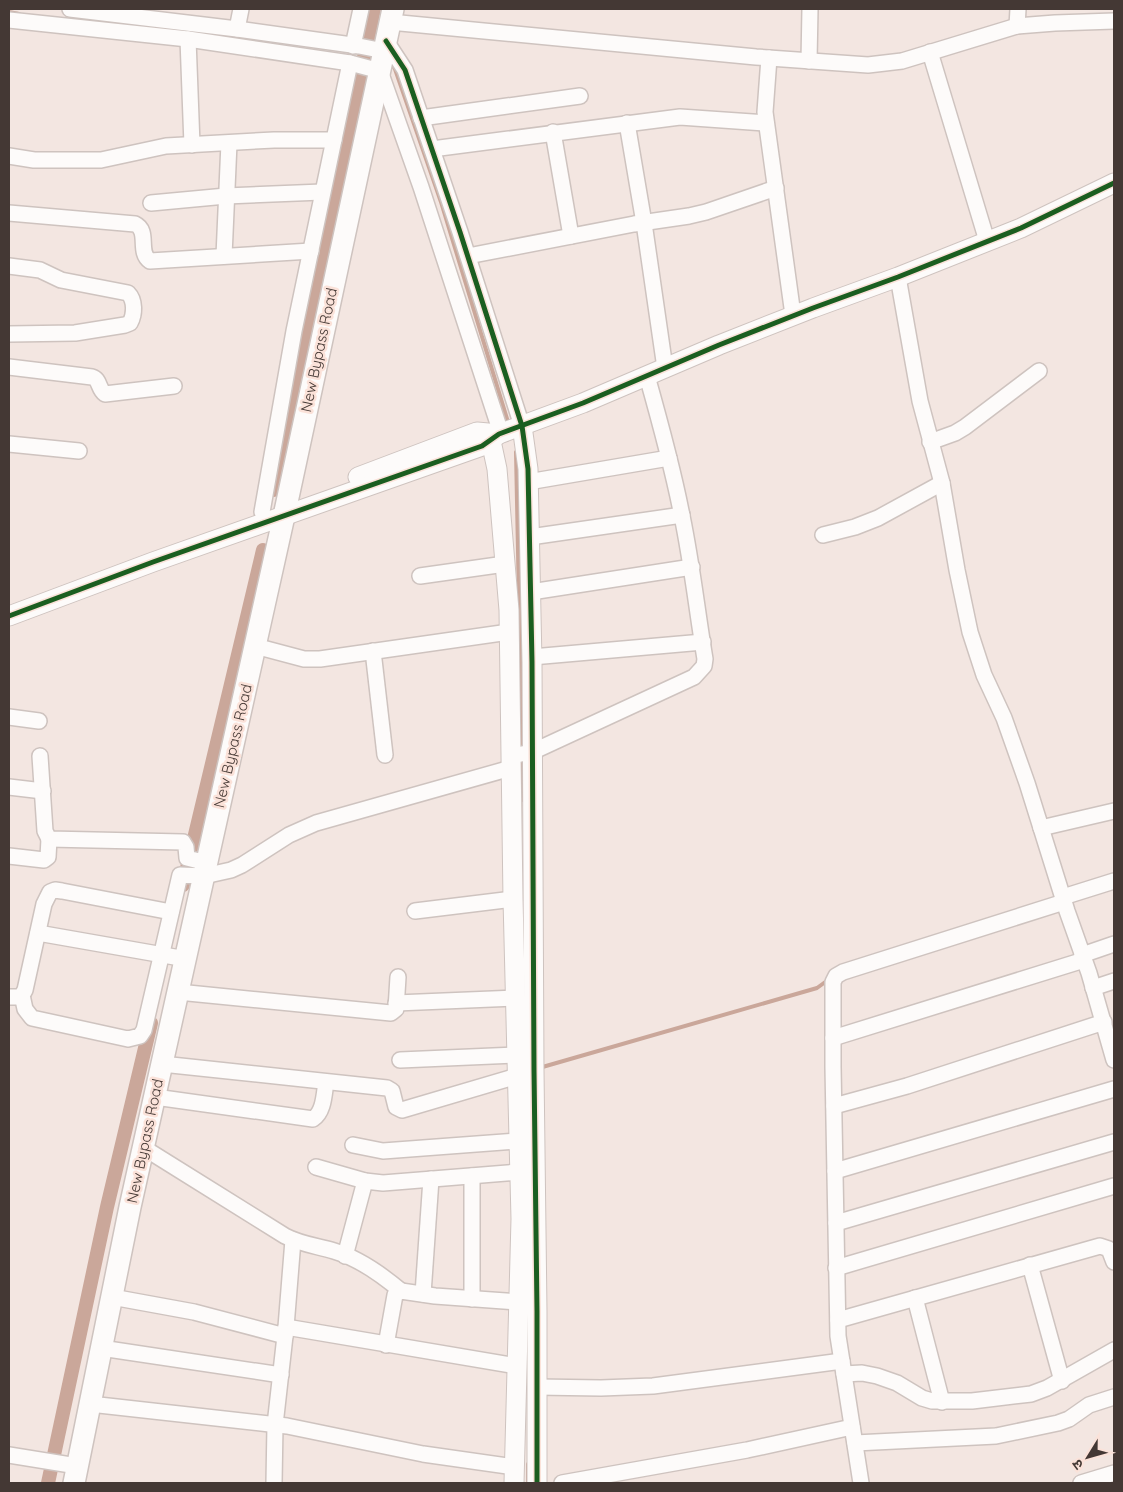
<svg xmlns="http://www.w3.org/2000/svg" width="1123" height="1492" font-family="Quicksand,'Noto Sans Devanagari',sans-serif">
<rect width="100%" height="100%" fill="#f3e6e1"/>
<g fill="none" stroke-linecap="round" stroke-linejoin="round">
<g stroke="#caa79a" stroke-width="4">
<path d="M9 12 19 14"/>
<path d="M88 21 171 30"/>
<path d="M391 63 395 69 441 202 508 422"/>
<path d="M516 452 522 750"/>
<path d="M522 757 523 800"/>
<path d="M539 1068 817 988 828 980"/>
<path d="M528 1483V1464"/>
</g>
<g stroke="#caa79a" stroke-width="14">
<path d="M274 490 374 9"/>
<path d="M183 885 263 550"/>
<path d="M48 1483 107 1207 151 1023"/>
</g>
<g stroke="#cec3bf" stroke-width="18">
<g id="minor">
<path d="M70 9 237 29 359 46 384 51"/>
<path d="M9 20 188 39 350 63 380 71 421 187 501 433"/>
<path d="M390 22 756 57 868 65 902 61 1017 26 1055 23 1114 21"/>
<path d="M1017 26 1018 9"/>
<path d="M237 29 241 9"/>
<path d="M188 39 192 145"/>
<path d="M386 41 405 70 460 232 522 426"/>
<path d="M353 46 361 9"/>
<path d="M930 52 987 241"/>
<path d="M769 58 765 112 793 315"/>
<path d="M809 61 810 9"/>
<path d="M421 118 580 96"/>
<path d="M627 123 644 223 665 368"/>
<path d="M553 132 571 236"/>
<path d="M432 149 680 117 766 123"/>
<path d="M9 156 34 160H101L166 146 274 140H334"/>
<path d="M151 203 226 196 322 192"/>
<path d="M9 213 135 224C150 231 137 252 150 261L311 251"/>
<path d="M224 256 229 143"/>
<path d="M468 256 634 224 689 216 706 212 776 188"/>
<path d="M9 266 40 270 61 280 128 293C135 300 135 314 130 323L125 325 75 333 9 334"/>
<path d="M898 277 920 401 942 483 957 570 970 632 984 675 1004 718 1027 783 1067 911 1089 973 1114 1060"/>
<path d="M9 367 92 377C100 379 98 389 105 394L174 386"/>
<path d="M930 442 955 433 965 427 1039 371"/>
<path d="M9 444 79 451"/>
<path d="M528 482 669 458"/>
<path d="M262 512 294 331 350 63"/>
<path d="M823 535 855 527 878 518 942 483"/>
<path d="M530 537 682 515"/>
<path d="M420 576 505 564"/>
<path d="M531 592 692 567"/>
<path d="M255 646 304 659H320L509 632"/>
<path d="M373 651 385 755"/>
<path d="M532 657 703 642"/>
<path d="M9 717 39 721"/>
<path d="M40 756 45 831 49 839 183 842 186 847 187 858 207 863"/>
<path d="M511 756 532 752 694 677 704 666 705 659C697 611 692 564 682 516 673 469 660 422 647 376"/>
<path d="M9 787 43 791"/>
<path d="M1041 828 1114 811"/>
<path d="M9 856 44 860 48 857 49 839"/>
<path d="M1063 897 1114 881"/>
<path d="M415 911 513 899"/>
<path d="M38 933 186 959"/>
<path d="M1082 955 1114 944"/>
<path d="M1093 988 1114 981"/>
<path d="M178 992 391 1013 396 1009 398 977"/>
<path d="M22 995 25 1009 32 1018 128 1039 140 1036 144 1030 180 875 204 876 231 870 242 865 289 835 316 823 511 768"/>
<path d="M9 997H21L25 990 44 904 50 892 55 890 62 891 171 912"/>
<path d="M396 1003 515 998"/>
<path d="M833 1038 1084 960"/>
<path d="M400 1060 516 1055"/>
<path d="M162 1064 387 1088 392 1091 396 1107 402 1110 517 1076"/>
<path d="M155 1097 313 1119C324 1112 324 1094 326 1082"/>
<path d="M834 1106 907 1086 1104 1022"/>
<path d="M353 1145 383 1151 518 1141"/>
<path d="M144 1148 285 1236C300 1244 317 1246 334 1251 358 1258 382 1275 401 1291"/>
<path d="M316 1167 365 1181 383 1183 519 1172"/>
<path d="M835 1171 1114 1089"/>
<path d="M472 1176V1299"/>
<path d="M836 1223 1114 1142"/>
<path d="M345 1256 365 1181"/>
<path d="M1030 1265 1062 1381"/>
<path d="M836 1268 1114 1186"/>
<path d="M423 1294 431 1179"/>
<path d="M112 1297 194 1312 285 1336"/>
<path d="M915 1298 942 1402"/>
<path d="M838 1320 1100 1246 1109 1249 1114 1262"/>
<path d="M286 1327 517 1366"/>
<path d="M386 1345 395 1295 397 1292 401 1291 435 1296 519 1302"/>
<path d="M101 1348 281 1375"/>
<path d="M844 1374 862 1373 877 1376 897 1383 922 1398 932 1401H972L1031 1394 1047 1388 1114 1350"/>
<path d="M537 1387 601 1388 653 1386 842 1361"/>
<path d="M90 1404 287 1426 423 1454 514 1467"/>
<path d="M855 1443 996 1436 1058 1423 1069 1419 1089 1405 1114 1397"/>
<path d="M9 1455 77 1466"/>
<path d="M274 1483 275 1425 286 1327 293 1240"/>
<path d="M562 1483 747 1450 852 1427"/>
<path d="M861 1483 838 1336 833 1067V982L836 976 843 972 1064 902"/>
<path d="M1081 1483 1114 1473"/>
</g>
</g>
<g stroke="#cec3bf" stroke-width="21">
<g id="tertiary">
<path d="M522 426 528 469 532 662 534 1070 537 1311V1483"/>
<path d="M491 441 497 469 509 610 513 899 521 1219 514 1483"/>
<path d="M358 477 477 432 499 434"/>
<path d="M9 616 153 562 482 446 499 434 583 403 719 345 813 308 898 277 1021 228 1114 183"/>
</g>
</g>
<g stroke="#cec3bf" stroke-width="24">
<path id="secondary" d="M74 1483 130 1207 284 516 393 9"/>
</g>
<use href="#minor" stroke="#fdfbfa" stroke-width="15"/>
<use href="#tertiary" stroke="#fdfbfa" stroke-width="19"/>
<use href="#secondary" stroke="#fdfbfa" stroke-width="21"/>
<g stroke="#fbe2d9" stroke-width="8">
<g id="cycleway">
<path d="M386 41 405 70 460 232 522 426 528 469 532 662 534 1070 537 1311V1483"/>
<path d="M9 616 153 562 482 446 499 434 583 403 719 345 813 308 898 277 1021 228 1114 183"/>
</g>
</g>
<use href="#cycleway" stroke="#1b5e20" stroke-width="5"/>
</g>
<g text-anchor="middle" stroke-width="5" stroke-linejoin="round" paint-order="stroke">
<g font-size="15" fill="#443834" stroke="#fbe2d9">
<text transform="translate(319 350) rotate(-78)" y="5">New Bypass Road</text>
<text transform="translate(233 746) rotate(-77)" y="5">New Bypass Road</text>
<text transform="translate(145 1141) rotate(-78)" y="5">New Bypass Road</text>
</g>
</g>
<rect width="1123" height="1492" fill="none" stroke="#443834" stroke-width="20"/>
<g transform="translate(1088 1457) rotate(233)" stroke="#fbe2d9" stroke-width="4" paint-order="stroke">
<path d="M0-4L9 19L0 12L-9 19Z" fill="#443834"/>
<text y="-8" font-size="14" font-weight="bold" text-anchor="middle" fill="#443834">उ</text>
</g>
</svg>
